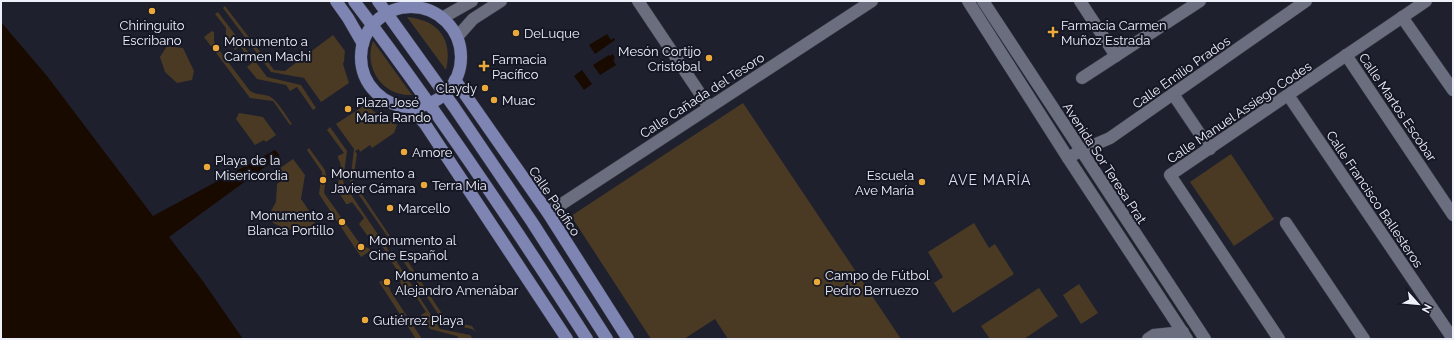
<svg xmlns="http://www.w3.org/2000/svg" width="1454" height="340" font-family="Raleway,sans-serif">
<rect width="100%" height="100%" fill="#1e202e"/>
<g fill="#4a3a24">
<path d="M225 6 274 70 285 71 333 35 345 51C344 56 345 60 343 64L349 83 321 102 304 78 271 72 223 8Z"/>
<path d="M218 12 267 77 301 85 316 108 313 110 297 87 290 91 286 85 257 79 247 67 252 63 240 46 235 50 226 37V28L215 14Z"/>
<path d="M407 17C439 20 453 40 446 70Z"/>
<path d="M212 31 214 32V41L216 46 250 91C256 95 263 94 269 96 277 100 287 117 292 124L290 125 273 101 250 98 204 37Z"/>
<path d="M373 41 412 95C383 97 363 68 373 41Z"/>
<path d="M167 46 183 48 194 71 192 80 177 83 165 72 160 57Z"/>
<path d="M743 103 901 339H728L715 319 684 339H651L571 216Z"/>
<path d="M365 105 379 115 397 125 394 133 372 148 370 145 360 152 359 149 355 151 357 154 353 181 396 245 394 246 350 182 354 149 336 124Z"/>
<path d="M239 113 263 117 276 135 266 142 264 140 255 145 236 119Z"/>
<path d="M330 127 347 151 343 180 344 184 389 251 386 252 378 240 367 235 359 224 364 218 352 202 348 204H346L338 191 337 188C339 178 344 167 338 158V156L344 153 327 130Z"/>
<path d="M309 148 325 170 326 176 324 193 360 244 370 249V251L361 257 319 194 322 172 307 150Z"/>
<path d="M1231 154 1274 219 1234 246 1190 182Z"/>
<path d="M293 159 305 175 301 199 316 221 309 229C295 232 285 229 273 223L271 211 276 202 277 184 282 180 276 171Z"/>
<path d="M974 223 989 248 995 244 1014 274 953 313 934 283 943 277 928 252Z"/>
<path d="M403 254 446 320 472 326 476 332 472 329 444 323 400 256Z"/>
<path d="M395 259 440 329 470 335 473 339H459L457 336 430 329 421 317V315L426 312 415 295 408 297 401 286 399 273 391 261Z"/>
<path d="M388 277V285L391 292 422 339H416L379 282Z"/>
<path d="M1079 284 1098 313 1081 324 1063 295Z"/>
<path d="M1039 288 1058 316 1024 339H990L981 326Z"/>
</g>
<g fill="#190a00">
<path d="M1 22 47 76 153 216 275 150 280 156 169 237 202 280 243 339H1Z"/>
<path d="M607 34 611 40 614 38 615 40 595 54 589 45Z"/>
<path d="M613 54 615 59 613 60 616 65 600 75 593 65 609 55 610 56Z"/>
<path d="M582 70 592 84 584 90 574 76Z"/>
</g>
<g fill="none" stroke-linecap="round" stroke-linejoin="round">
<g stroke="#3a3c48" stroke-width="13">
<g id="street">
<path d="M638 1 709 107"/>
<path d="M1080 1 1116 56"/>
<path d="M1402 17 1453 90"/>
<path d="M1346 55 1453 215"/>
<path d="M1082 78 1200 1"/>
<path d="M1173 94 1210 149"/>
<path d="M1288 95 1453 339"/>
<path d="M1068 158 1080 151 1110 138 1306 1"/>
<path d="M548 213 872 1"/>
<path d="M1286 223 1364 339"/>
<path d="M1148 339 1154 335 1183 332"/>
<path d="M1279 339 1170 175 1426 1"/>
</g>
</g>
<g stroke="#3a3c48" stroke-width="13">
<g id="secondary">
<path d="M968 1 1068 158 1187 339"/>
<path d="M983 1 1205 339"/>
<path d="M442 18 472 1"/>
<path d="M457 37 473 19 501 1"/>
</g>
</g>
<g stroke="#3a3c48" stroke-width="13">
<g id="primary">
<path d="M336 1 348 18 363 44"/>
<path d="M354 1C437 110 513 224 587 339"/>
<path d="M378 1 454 107 532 222 607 339"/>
<circle cx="411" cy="57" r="50"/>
<path d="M455 80 548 213 628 339"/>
<path d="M411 107 425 124 567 339"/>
</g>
</g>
<use href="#street" stroke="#6b6e7e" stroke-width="12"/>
<use href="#secondary" stroke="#6b6e7e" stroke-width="12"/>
<use href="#primary" stroke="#7e85b3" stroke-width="12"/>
</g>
<g fill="#eca93b" stroke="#151724" stroke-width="1.5">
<circle cx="152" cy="11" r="4"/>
<path d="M1051 26h4v4h4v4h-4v4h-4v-4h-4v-4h4z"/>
<circle cx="516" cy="33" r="4"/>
<circle cx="216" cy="48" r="4"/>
<circle cx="709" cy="58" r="4"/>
<path d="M482 60h4v4h4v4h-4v4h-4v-4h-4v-4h4z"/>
<circle cx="485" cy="88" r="4"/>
<circle cx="494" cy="100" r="4"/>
<circle cx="348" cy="109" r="4"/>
<circle cx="404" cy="152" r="4"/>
<circle cx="207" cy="167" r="4"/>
<circle cx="323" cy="180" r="4"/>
<circle cx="922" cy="182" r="4"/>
<circle cx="424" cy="185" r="4"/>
<circle cx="390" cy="208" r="4"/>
<circle cx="342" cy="222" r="4"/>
<circle cx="361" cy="247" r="4"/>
<circle cx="387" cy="282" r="4"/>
<circle cx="817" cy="282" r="4"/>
<circle cx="365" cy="320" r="4"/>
</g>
<g text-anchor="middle" stroke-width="4" stroke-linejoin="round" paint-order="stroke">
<g font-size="13" fill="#edeff9" stroke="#151724" text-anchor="start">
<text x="152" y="30" text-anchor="middle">Chiringuito<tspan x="152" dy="15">Escribano</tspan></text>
<text x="1061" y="30">Farmacia Carmen<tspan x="1061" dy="15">Muñoz Estrada</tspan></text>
<text x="524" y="38">DeLuque</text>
<text x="224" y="46">Monumento a<tspan x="224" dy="15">Carmen Machi</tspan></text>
<text x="701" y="56" text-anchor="end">Mesón Cortijo<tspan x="701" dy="15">Cristóbal</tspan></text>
<text x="492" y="64">Farmacia<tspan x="492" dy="15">Pacífico</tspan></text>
<text x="477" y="93" text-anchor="end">Claydy</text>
<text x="502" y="105">Muac</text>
<text x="356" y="107">Plaza José<tspan x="356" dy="15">María Rando</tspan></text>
<text x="412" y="157">Amore</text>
<text x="215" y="165">Playa de la<tspan x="215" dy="15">Misericordia</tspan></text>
<text x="331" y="178">Monumento a<tspan x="331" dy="15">Javier Cámara</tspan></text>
<text x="914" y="180" text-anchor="end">Escuela<tspan x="914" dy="15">Ave María</tspan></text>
<text x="432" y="190">Terra Mia</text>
<text x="398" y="213">Marcello</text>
<text x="334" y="220" text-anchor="end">Monumento a<tspan x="334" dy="15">Blanca Portillo</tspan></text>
<text x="369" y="245">Monumento al<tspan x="369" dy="15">Cine Español</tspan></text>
<text x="395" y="280">Monumento a<tspan x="395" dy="15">Alejandro Amenábar</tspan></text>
<text x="825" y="280">Campo de Fútbol<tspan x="825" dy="15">Pedro Berruezo</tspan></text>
<text x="373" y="325">Gutiérrez Playa</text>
</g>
<g font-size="13" fill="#edeff9" stroke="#151724">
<text transform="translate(1181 72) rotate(-35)" y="5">Calle Emilio Prados</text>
<text transform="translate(702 95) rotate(-33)" y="5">Calle Cañada del Tesoro</text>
<text transform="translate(1398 107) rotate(56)" y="5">Calle Martos Escobar</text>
<text transform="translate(1239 112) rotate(-34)" y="5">Calle Manuel Assiego Codes</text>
<text transform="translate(1105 163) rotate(57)" y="5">Avenida Sor Teresa Prat</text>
<text transform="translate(1375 199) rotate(56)" y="5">Calle Francisco Ballesteros</text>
<text transform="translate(555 201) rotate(56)" y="5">Calle Pacífico</text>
</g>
<g font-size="14" letter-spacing="1" fill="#dbdef1" stroke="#151724">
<text x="990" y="185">AVE MARÍA</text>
</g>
</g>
<rect width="1454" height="340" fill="none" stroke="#edeff9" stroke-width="4"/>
<g transform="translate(1418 304) rotate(117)" stroke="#151724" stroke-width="3" paint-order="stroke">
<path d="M0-3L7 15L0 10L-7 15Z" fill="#edeff9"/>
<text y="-6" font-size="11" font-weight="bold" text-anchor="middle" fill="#edeff9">N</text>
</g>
</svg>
